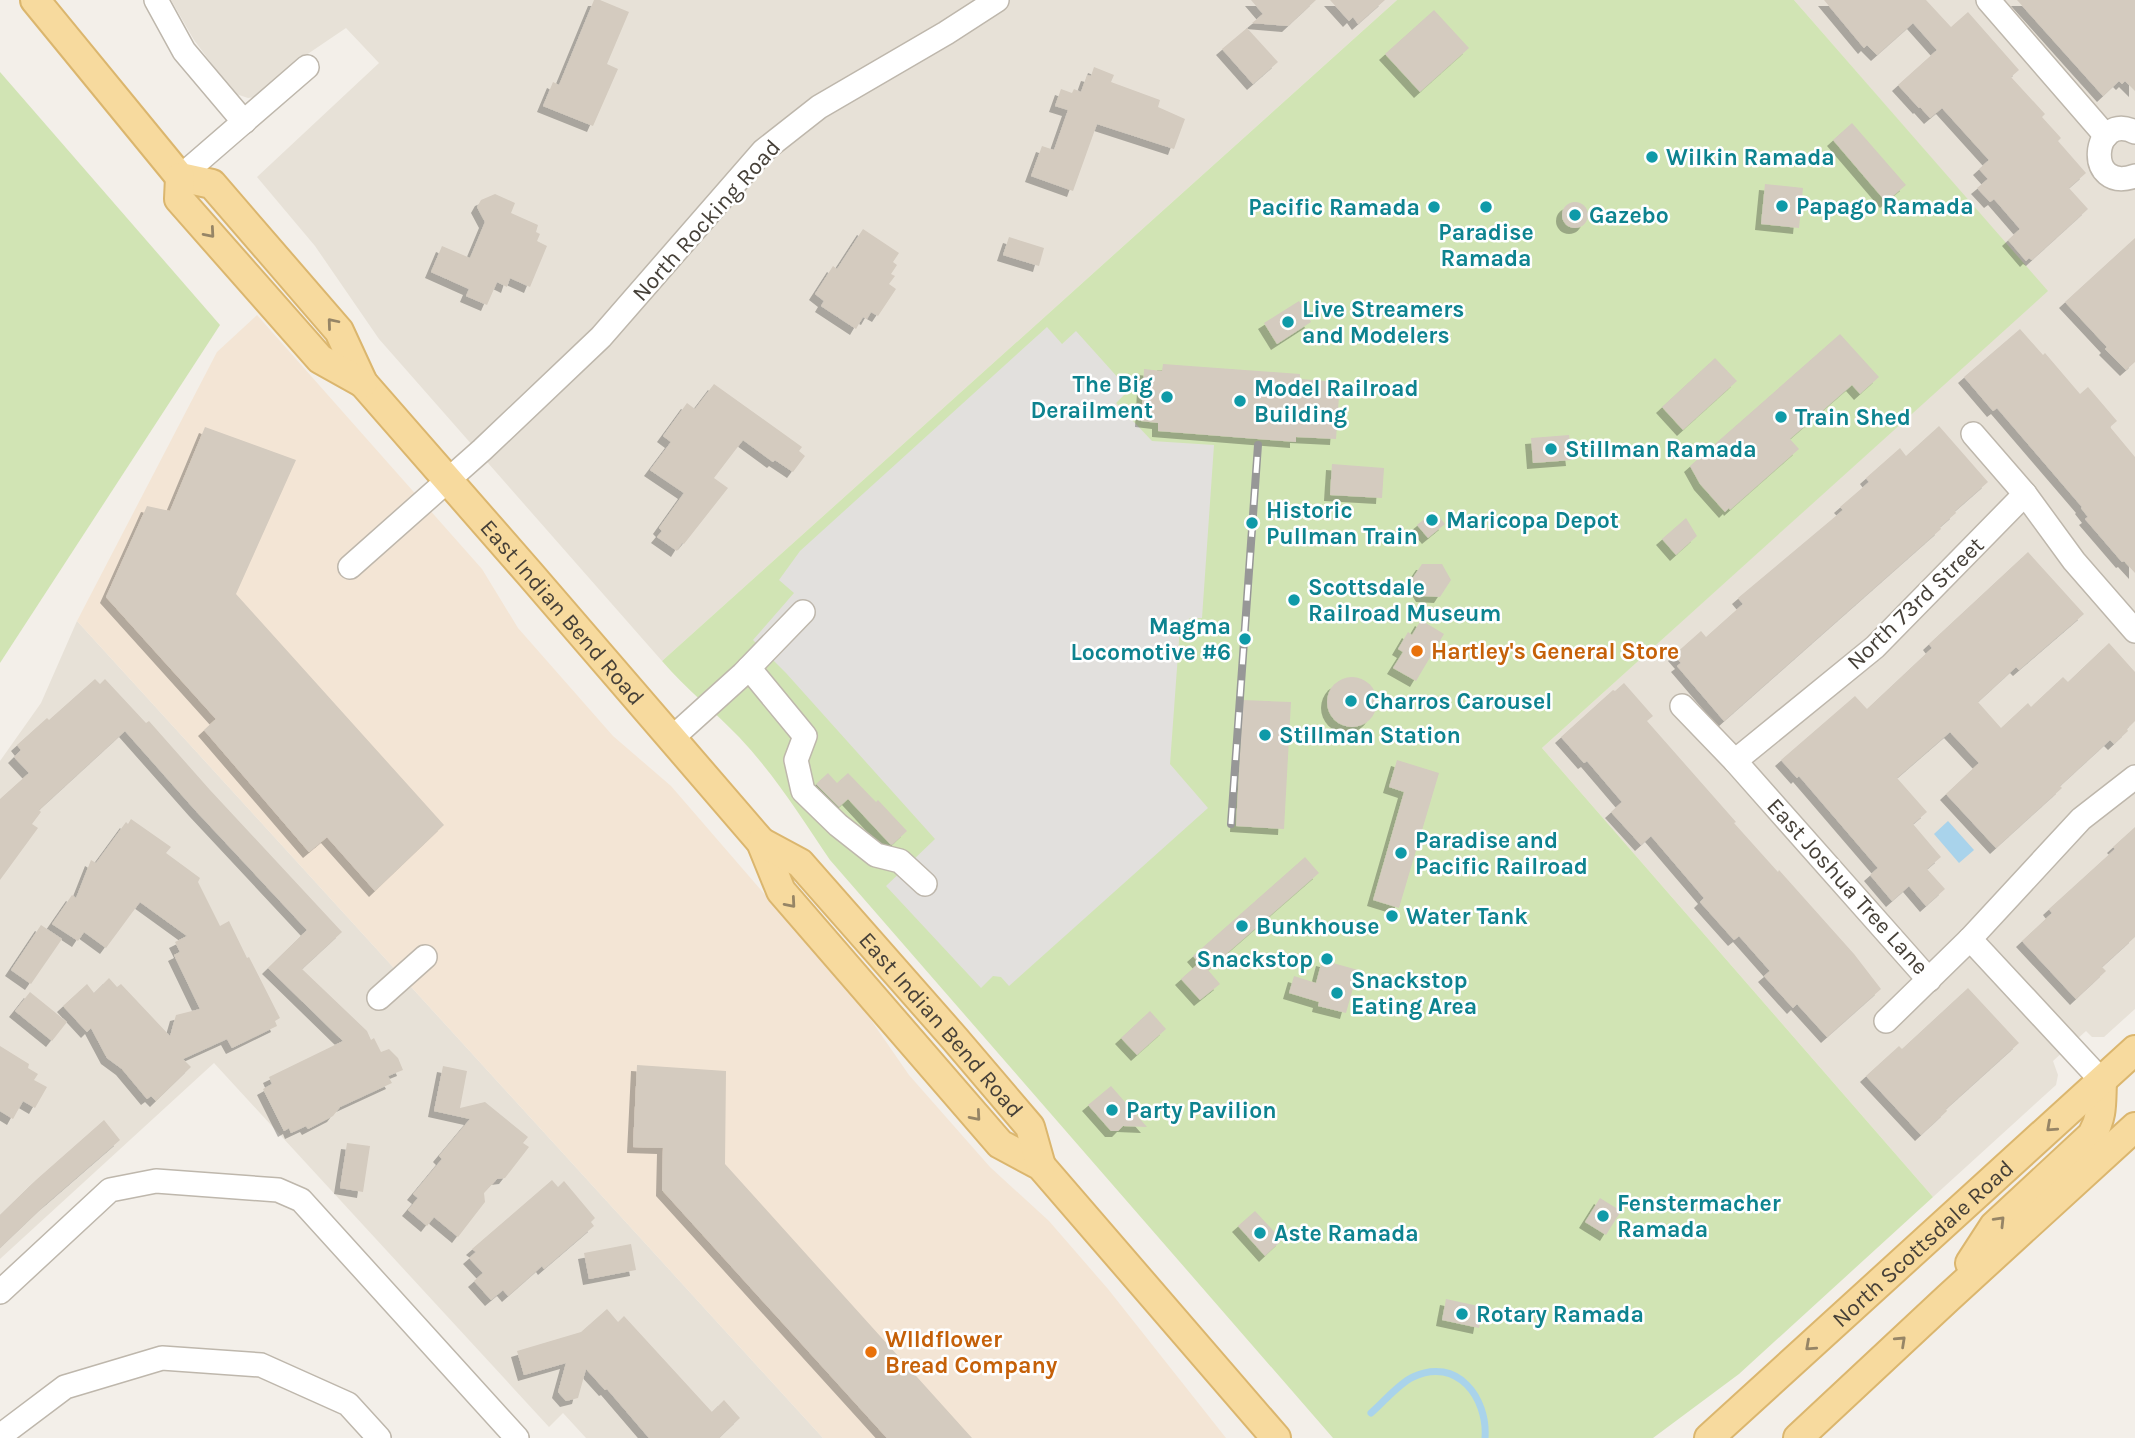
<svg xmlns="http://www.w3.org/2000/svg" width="2135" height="1438" font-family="Karla,sans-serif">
<defs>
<filter id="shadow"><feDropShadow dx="-6" dy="6" stdDeviation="0" flood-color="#0004"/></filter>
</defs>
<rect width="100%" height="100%" fill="#f3efe9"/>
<g fill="#e7e1d7">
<path d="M171 0H1397L662 661 379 339 315 246 257 177 379 63 346 28 287 68 260 96 248 98 236 94 226 83 194 40Z"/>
<path d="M1794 0H2135V1009L2104 1037H2092L2086 1031 2053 1061 2058 1075 2056 1085 1933 1197 1542 748 2047 291Z"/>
<path d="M77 621 823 1438H586L563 1413 549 1427 214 1063 0 1259V761L41 703Z"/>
</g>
<path fill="#f3e5d5" d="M257 315 482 569 518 628 613 736 671 786 862 1007 909 1075 990 1167 1049 1221 1108 1289 1226 1438H823L77 621 217 352Z"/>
<g fill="#d1e4b4">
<path d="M1397 0H1794L2048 291 1542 748 1933 1197 1739 1374 1653 1438H1333L830 860C802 818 774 774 739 737 714 711 686 689 662 661Z"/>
<path d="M0 72 220 325 0 663Z"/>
</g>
<path fill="#e2e0dd" d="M1047 327 1062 344 1076 331 1129 390 1116 403 1152 441 1214 445 1202 618H1190L1180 627 1170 764 1208 808 1009 986 1001 977 993 976 981 988 886 886 935 839 786 673 753 640 794 593 779 580 800 551Z"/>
<path fill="#a9d3eb" d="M1948 821 1974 850 1959 863 1934 834Z"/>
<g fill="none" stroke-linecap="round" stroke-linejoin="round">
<path stroke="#a9d3eb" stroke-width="7" d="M1371 1413C1384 1402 1398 1384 1413 1377 1457 1356 1488 1398 1485 1438"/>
</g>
<g fill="#d4cbbf" filter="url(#shadow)">
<path d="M594 0H600L629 12 607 64 618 69 593 126 543 106 553 82 559 85Z"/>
<path d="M1251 0H1316L1288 26 1252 23 1263 14Z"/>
<path d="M1330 0H1385L1358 24 1353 17 1349 21Z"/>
<path d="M1824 0H1926L1951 27 1968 12 2019 70 2011 77 2045 114 2042 117 2061 138 2058 141 2086 173 2069 188 2088 209 2032 260 2029 258 2026 261 2008 240 2020 229 1994 199 1990 202 1977 188 1988 179 1979 169 1989 160 1942 108 1930 118 1920 107 1919 108 1898 85 1937 50 1913 23 1877 55 1867 45 1864 48Z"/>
<path d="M2017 0H2135V91L2125 81 2122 84 2119 81 2103 96Z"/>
<path d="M1434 10 1469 48 1420 92 1385 54Z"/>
<path d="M1247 28 1278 62 1253 84 1222 49Z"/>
<path d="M1094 67 1114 75 1111 82 1160 100 1158 107 1185 119 1174 149 1097 124 1073 191 1031 176 1042 146 1054 150 1068 110 1055 106 1061 89 1072 93 1074 89 1081 92 1087 75 1091 76Z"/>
<path d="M1852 123 1906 185 1886 202 1833 140Z"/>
<path d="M1765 184 1803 188 1799 228 1761 224Z"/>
<path d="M495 194 515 203 511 213 538 225 536 232 540 234 537 241 547 246 530 287 510 278 507 287 497 282 487 305 466 296 469 289 431 272 442 246 470 258 485 222 477 207 481 200Z"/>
<circle cx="1575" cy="215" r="13"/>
<path d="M863 229 899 253 893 262 897 265 891 274 895 276 889 284 896 289 878 316 871 312 867 319 863 317 856 329 821 306 824 301 815 294 833 266 837 269Z"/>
<path d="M1009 237 1044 248 1039 266 1003 255Z"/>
<path d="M2135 238V362L2126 370 2105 349 2107 347 2065 302Z"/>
<path d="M1299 301 1311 322 1277 344 1264 323Z"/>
<path d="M2020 329 2043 355 2045 353 2080 394 2088 387 2117 421 2110 427 2135 457V573L2124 561 2122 562 2085 519 2088 517 2081 508 2082 507 1997 408 1993 411 1964 377Z"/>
<path d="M1840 334 1879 377 1860 394 1852 385 1790 439 1799 449 1730 510 1729 508 1725 512 1700 484 1690 466Z"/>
<path d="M1715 358 1737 381 1683 430 1662 407Z"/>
<path d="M1163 364 1300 374V379L1340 382 1336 439 1296 437V442L1158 431V423L1141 421 1144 369 1162 371Z"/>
<path d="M714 384 802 447 799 451 805 456 793 472 775 460 773 462 743 440 714 478 728 488 684 544 682 543 677 551 657 537 662 531 659 528 684 493 650 470 671 442 663 436 687 403 695 409Z"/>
<path d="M1939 426 1988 482 1955 511 1956 513 1940 527 1941 529 1724 721 1677 666 1681 663 1674 655 1701 631 1706 637 1743 604 1738 598 1843 510 1840 507 1869 482 1866 478 1900 448 1906 456Z"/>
<path d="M205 427 296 460 236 594 444 825 375 891 327 837 309 852 204 730 216 719 106 597 147 506 170 511Z"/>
<path d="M1569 435 1572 460 1533 463 1531 438Z"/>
<path d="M1332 464 1384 468 1382 498 1330 495Z"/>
<path d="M1434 511 1445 524 1428 538 1417 525Z"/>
<path d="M1686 518 1697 536 1676 555 1662 539Z"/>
<path d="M2028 552 2084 614 2019 670 2016 667 1978 702 2001 728 2028 703 2031 707 2063 677 2068 682 2109 643 2135 672V721L2127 729 2128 731 2114 744 2110 740 2060 786 2062 788 1996 848 1946 794 1979 763 1950 732 1897 778 1927 812 1913 824 1941 857 1927 869 1945 889 1926 906 1909 886 1892 901 1870 875 1878 868 1799 776 1797 778 1781 760 1855 696 1867 709 1932 648 1929 644Z"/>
<path d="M1422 564H1442L1451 580 1440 597 1422 596 1412 579Z"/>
<path d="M1421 620 1444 634 1416 681 1393 668 1403 652 1398 649 1408 632 1412 635Z"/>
<circle cx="1352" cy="702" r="25"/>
<path d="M95 679 100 684 105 679 146 723 149 721 210 790 342 932 302 969 367 1031 371 1040 374 1038 381 1052 389 1049 398 1058 403 1070 388 1076 392 1083 340 1107 333 1116 308 1129 306 1126 291 1133 289 1128 284 1131 263 1089 272 1084 269 1077 343 1041 268 968 307 930 195 810 125 731 39 810 41 812 32 824 38 828 0 880V799L29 773 14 757 21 750 17 745 47 718 49 720Z"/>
<path d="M1624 683 1653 716 1647 721 1736 822 1734 823 1778 872 1779 870 1854 954 1881 989 1827 1037 1797 1004 1793 1008 1764 976 1770 971 1739 936 1734 940 1700 902 1704 898 1651 836 1641 845 1611 812 1622 802 1587 761 1584 763 1561 737 1613 690 1615 691Z"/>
<path d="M1243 700 1291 702 1284 829 1236 826Z"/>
<path d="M1397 760 1439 773 1399 908 1373 900 1404 792 1389 787Z"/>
<path d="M828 773 837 783 848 773 876 802 878 800 907 831 892 845 890 844 848 799 839 807 816 784Z"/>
<path d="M131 819 171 847 166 853 200 878 198 882 220 926 229 921 247 958 249 957 280 1018 275 1021 277 1026 232 1048 227 1039 183 1059 191 1067 156 1101 151 1096 147 1099 122 1069 107 1058 91 1028 87 1032 63 1006 87 984 94 993 109 978 117 987 121 984 170 1036 176 1015 200 1009 174 955 180 952 175 942 187 936 140 902 106 948 84 932 78 941 52 924 72 895 76 898 91 860 96 863 126 822 128 824Z"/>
<path d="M2135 827V937L2102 967 2106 971 2076 999 2022 941 2052 913 2049 909 2115 849 2113 847Z"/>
<path d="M1305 857 1319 873 1208 970 1220 984 1200 1000 1181 979 1199 963 1193 956Z"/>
<path d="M41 925 62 939 31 984 11 970Z"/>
<path d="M1322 960 1358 970 1346 1013 1318 1006 1319 1002 1289 993 1294 976 1316 983Z"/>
<path d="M1968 988 2019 1043 1946 1109 1947 1111 1921 1135 1866 1076 1899 1046 1902 1049Z"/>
<path d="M30 992 67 1022 52 1041 15 1011Z"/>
<path d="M1150 1011 1166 1029 1137 1055 1121 1038Z"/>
<path d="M0 1046 29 1064 28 1068 38 1074 34 1080 47 1087 35 1108 23 1101 13 1119 0 1111Z"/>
<path d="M637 1065 726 1071 725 1164 972 1438H887L662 1190 663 1148 633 1147Z"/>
<path d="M443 1066 467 1071 460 1108 485 1102 528 1137 523 1143 529 1147 505 1178 497 1179 484 1193 485 1202 458 1237 434 1217 427 1226 408 1210 418 1198 413 1194 442 1159 439 1156 470 1119 434 1111Z"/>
<path d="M1111 1086 1147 1127 1123 1126 1118 1131H1111L1088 1105Z"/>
<path d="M104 1120 120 1140 45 1205 0 1248V1215L36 1180Z"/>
<path d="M347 1143 370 1146 363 1192 340 1188Z"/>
<path d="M552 1180 558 1187 564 1181 595 1218 591 1222 594 1226 544 1269 542 1266 508 1296 503 1290 491 1300 474 1281 483 1273 469 1258 476 1252 472 1249Z"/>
<path d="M1600 1198 1621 1211 1606 1235 1585 1222Z"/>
<path d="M1255 1211 1282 1240 1265 1256 1238 1226Z"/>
<path d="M631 1244 636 1270 589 1279 584 1253Z"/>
<path d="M1446 1299 1483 1307 1479 1328 1442 1320Z"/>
<path d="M607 1309 618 1322 624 1316 712 1412 724 1400 740 1418 719 1438H649L607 1389 605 1390 586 1369 578 1398 566 1401 558 1392 566 1363 524 1375 517 1351 581 1332Z"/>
</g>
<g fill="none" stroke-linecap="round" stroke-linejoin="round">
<g stroke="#beb7ac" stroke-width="26">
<g id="minor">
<path d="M156 0 184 51 244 122"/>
<path d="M1988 0 2106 136"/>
<path d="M2135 132C2091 111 2084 194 2135 176"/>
<path d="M180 177 307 67"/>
<path d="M1973 434 2025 494 2074 561 2135 631"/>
<path d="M350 567 482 450 601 337 763 151 819 107 946 33 997 0"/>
<path d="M749 668 805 736 796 760 803 791 838 825 876 855 900 861 925 884"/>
<path d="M1682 706 1735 761 1929 980"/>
<path d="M671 739 743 674 803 612"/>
<path d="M1735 761 1875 647 2025 494"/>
<path d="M1970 939 2102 1081"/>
<path d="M379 998 425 957"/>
<path d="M1886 1021 1970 939 2081 819 2135 777"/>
<path d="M0 1292 110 1190 156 1181 278 1190 301 1200 517 1438"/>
<path d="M0 1436 65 1387 162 1358 261 1365 348 1404 379 1438"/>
</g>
</g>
<g stroke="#dbb66e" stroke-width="32">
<g id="major">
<path id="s1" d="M35 0 180 177 212 184 339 331 363 383 530 574 761 842 781 891 1000 1144 1041 1166 1276 1438"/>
<path d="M180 177 179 199 320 359 363 383"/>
<path id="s2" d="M761 842 800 863 955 1039 1030 1127 1041 1166"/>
<path d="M1970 1263 1994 1226 2092 1135C2103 1116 2101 1102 2102 1081"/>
<path id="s3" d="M1709 1438 2135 1050"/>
<path d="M1798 1438 1948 1298 2135 1127"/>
</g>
</g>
<use href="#minor" stroke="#fff" stroke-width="23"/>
<use href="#major" stroke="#f7da9e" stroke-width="28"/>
<g stroke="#979797" stroke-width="8">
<path id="rail" d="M1231 824 1258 445"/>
</g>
<use href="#rail" stroke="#fff" stroke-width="5" stroke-dasharray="16" stroke-linecap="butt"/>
</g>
<defs><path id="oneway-chevron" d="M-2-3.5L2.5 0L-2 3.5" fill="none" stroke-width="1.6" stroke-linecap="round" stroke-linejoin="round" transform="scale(1.75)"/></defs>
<g stroke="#968566">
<use href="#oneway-chevron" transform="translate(210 233) rotate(49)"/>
<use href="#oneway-chevron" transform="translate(332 323) rotate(-130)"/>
<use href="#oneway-chevron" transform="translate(791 903) rotate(49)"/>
<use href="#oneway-chevron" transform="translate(976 1116) rotate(49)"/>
<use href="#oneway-chevron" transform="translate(2051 1127) rotate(138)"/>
<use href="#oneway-chevron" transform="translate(2000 1221) rotate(-46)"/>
<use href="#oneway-chevron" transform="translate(1901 1341) rotate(-43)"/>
<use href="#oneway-chevron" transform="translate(1810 1346) rotate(138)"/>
</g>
<g fill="#0f9aa8" stroke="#fff" stroke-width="2.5">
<circle cx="1652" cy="157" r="7"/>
<circle cx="1782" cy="206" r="7"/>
<circle cx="1434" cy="207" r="7"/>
<circle cx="1486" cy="207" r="7"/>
<circle cx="1575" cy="215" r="7"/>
<circle cx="1288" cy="322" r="7"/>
<circle cx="1167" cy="397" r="7"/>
<circle cx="1240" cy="401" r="7"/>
<circle cx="1781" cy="417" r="7"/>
<circle cx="1551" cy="449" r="7"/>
<circle cx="1432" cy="520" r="7"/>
<circle cx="1252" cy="523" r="7"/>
<circle cx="1294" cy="600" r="7"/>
<circle cx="1245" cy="639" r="7"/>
<circle cx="1351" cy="701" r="7"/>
<circle cx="1265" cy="735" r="7"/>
<circle cx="1401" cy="853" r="7"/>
<circle cx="1392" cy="916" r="7"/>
<circle cx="1242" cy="926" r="7"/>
<circle cx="1327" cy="959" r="7"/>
<circle cx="1337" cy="993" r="7"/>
<circle cx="1112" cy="1110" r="7"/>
<circle cx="1603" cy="1216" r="7"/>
<circle cx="1260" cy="1233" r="7"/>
<circle cx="1462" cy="1314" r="7"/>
</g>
<g fill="#e8710a" stroke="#fff" stroke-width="2.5">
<circle cx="1417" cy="651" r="7"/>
<circle cx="871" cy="1352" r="7"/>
</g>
<g text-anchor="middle" stroke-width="5" stroke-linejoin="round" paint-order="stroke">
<g font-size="23" font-weight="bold" fill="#0d838f" stroke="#fff" text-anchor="start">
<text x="1666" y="165">Wilkin Ramada</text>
<text x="1796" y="214">Papago Ramada</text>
<text x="1420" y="215" text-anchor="end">Pacific Ramada</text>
<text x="1589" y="223">Gazebo</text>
<text x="1486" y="240" text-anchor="middle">Paradise<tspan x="1486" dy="26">Ramada</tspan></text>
<text x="1302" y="317">Live Streamers<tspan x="1302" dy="26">and Modelers</tspan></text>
<text x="1153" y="392" text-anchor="end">The Big<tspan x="1153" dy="26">Derailment</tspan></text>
<text x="1254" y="396">Model Railroad<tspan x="1254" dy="26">Building</tspan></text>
<text x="1795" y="425">Train Shed</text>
<text x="1565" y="457">Stillman Ramada</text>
<text x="1266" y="518">Historic<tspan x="1266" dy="26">Pullman Train</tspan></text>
<text x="1446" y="528">Maricopa Depot</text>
<text x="1308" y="595">Scottsdale<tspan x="1308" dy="26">Railroad Museum</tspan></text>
<text x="1231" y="634" text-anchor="end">Magma<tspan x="1231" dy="26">Locomotive #6</tspan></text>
<text x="1365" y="709">Charros Carousel</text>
<text x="1279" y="743">Stillman Station</text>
<text x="1415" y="848">Paradise and<tspan x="1415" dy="26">Pacific Railroad</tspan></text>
<text x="1406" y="924">Water Tank</text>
<text x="1256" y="934">Bunkhouse</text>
<text x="1313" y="967" text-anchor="end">Snackstop</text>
<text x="1351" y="988">Snackstop<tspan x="1351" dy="26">Eating Area</tspan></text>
<text x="1126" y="1118">Party Pavilion</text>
<text x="1617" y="1211">Fenstermacher<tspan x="1617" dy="26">Ramada</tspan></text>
<text x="1274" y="1241">Aste Ramada</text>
<text x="1476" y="1322">Rotary Ramada</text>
</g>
<g font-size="23" fill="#464038" stroke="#fff">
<text transform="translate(706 220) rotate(-48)" y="8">North Rocking Road</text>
<text transform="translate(1915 603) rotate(-44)" y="8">North 73rd Street</text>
<text dy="8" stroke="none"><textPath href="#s1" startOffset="817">East Indian Bend Road</textPath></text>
<text transform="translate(1848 886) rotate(48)" y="8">East Joshua Tree Lane</text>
<text dy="8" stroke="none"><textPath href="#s2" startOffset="259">East Indian Bend Road</textPath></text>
<text dy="8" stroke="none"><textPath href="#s3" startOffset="289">North Scottsdale Road</textPath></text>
</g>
<g font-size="23" font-weight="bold" fill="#c56008" stroke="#fff" text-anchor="start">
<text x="1431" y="659">Hartley's General Store</text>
<text x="885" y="1347">WIldflower<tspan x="885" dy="26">Bread Company</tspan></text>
</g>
</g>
</svg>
